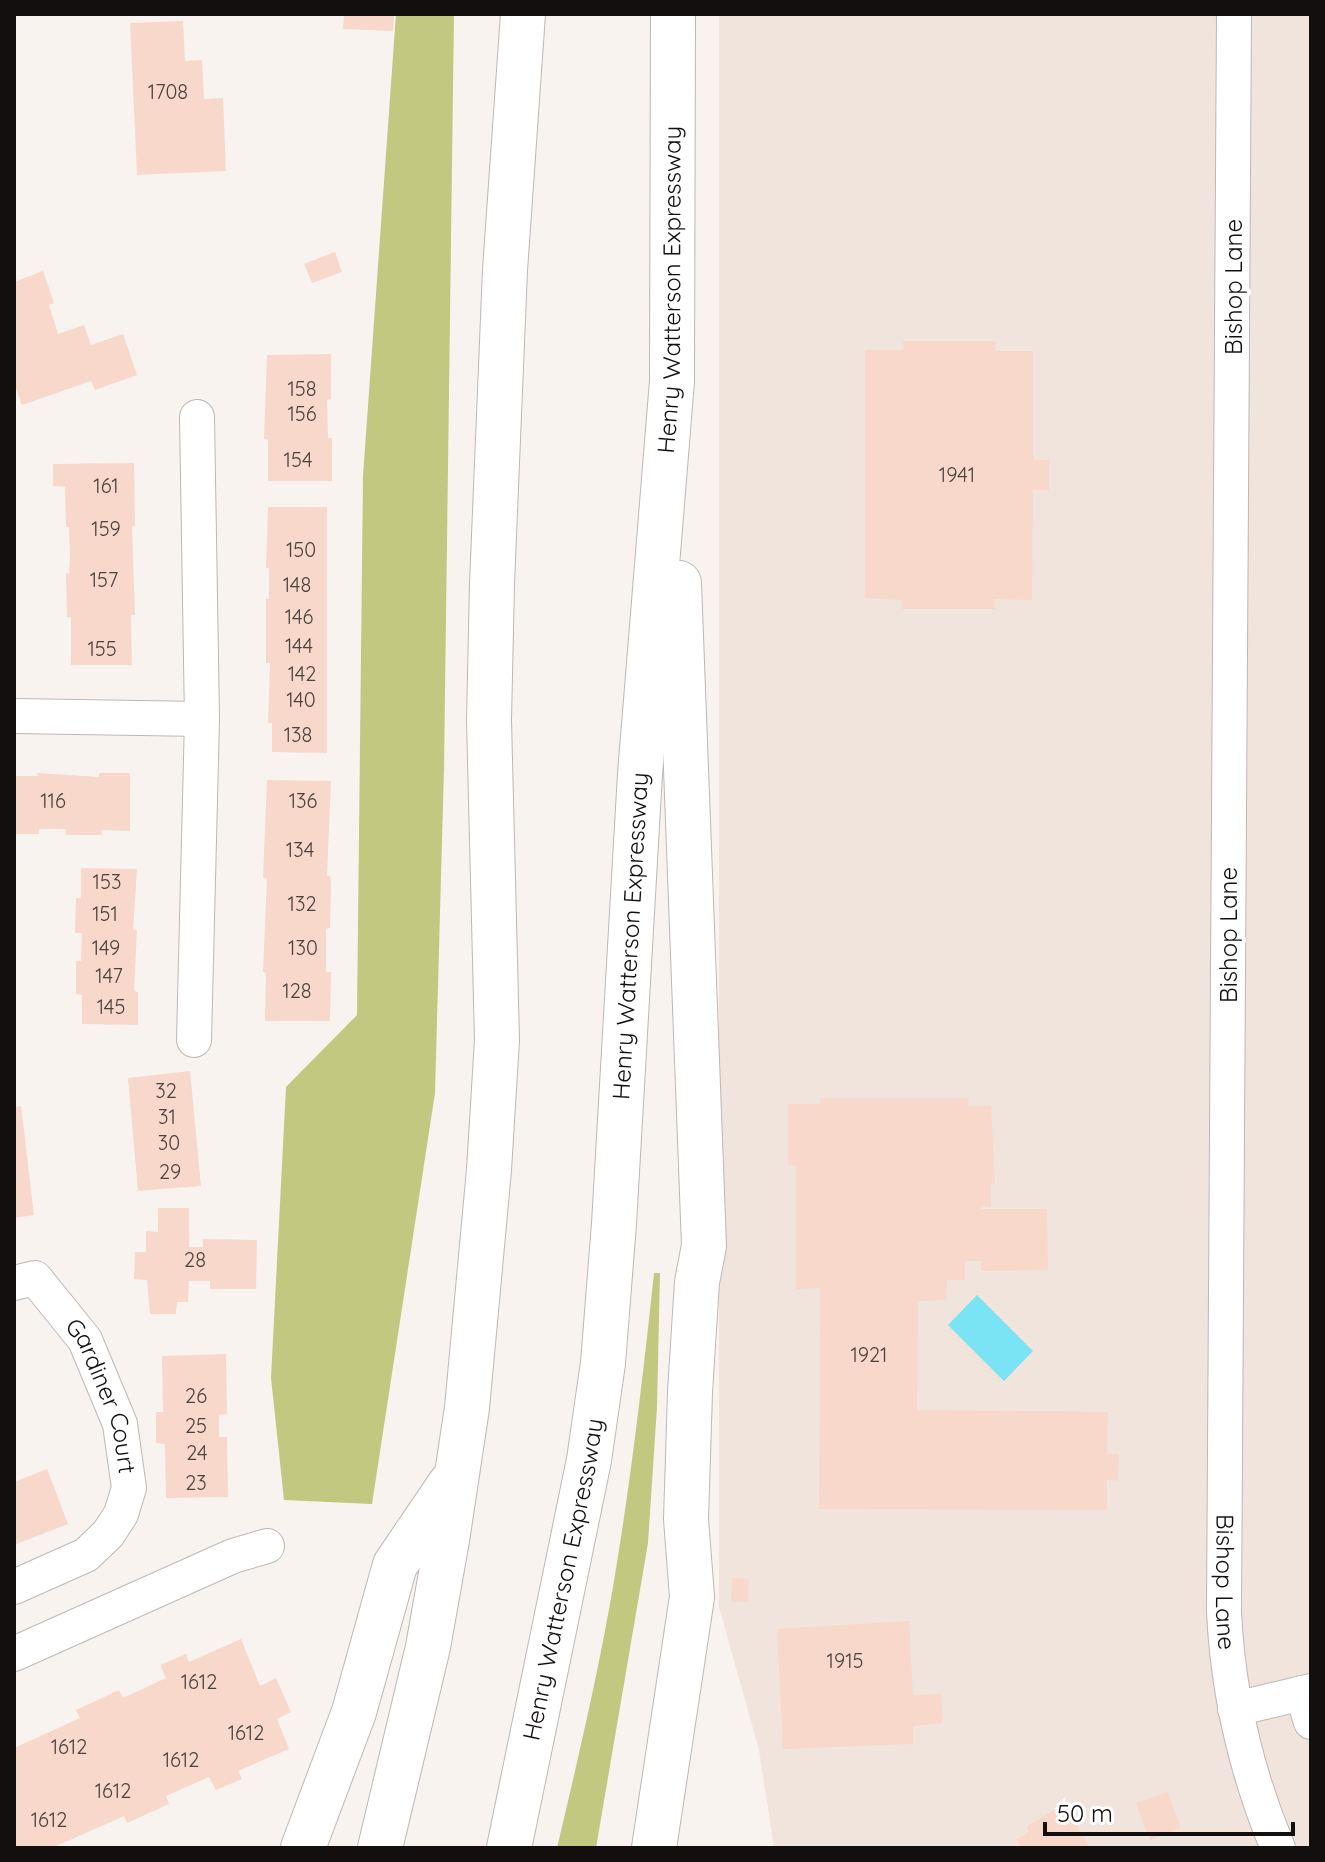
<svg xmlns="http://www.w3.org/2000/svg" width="1325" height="1862" font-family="Quicksand,sans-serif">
<rect width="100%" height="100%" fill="#f9f3f0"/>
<path fill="#f1e4dd" d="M719 14H1311V1848H774L759 1750 719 1607Z"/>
<g fill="#c2c87f">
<path d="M396 14H454L444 769 435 1093 372 1504 284 1500 271 1378 286 1087 357 1015 363 476Z"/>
<path d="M654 1273H660L657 1407 648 1543 596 1848H557C578 1759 599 1670 614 1581 631 1479 643 1376 654 1273Z"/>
</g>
<path fill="#7ae4f4" d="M977 1295 1033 1351 1004 1381 948 1325Z"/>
<g fill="#f7d8ca">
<path d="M344 14H394L393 31 343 29Z"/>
<path d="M183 21 185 61 202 60 204 99 223 98 226 171 137 175 130 23Z"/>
<path d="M335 252 342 272 312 283 304 264Z"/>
<path d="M43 271 54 303 49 305 58 334 84 325 91 345 123 334 137 375 95 390 91 381 22 405 14 383V282Z"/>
<path d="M903 341H996L995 351H1033V460H1049V490H1033L1032 600 994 599 995 609H902L901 600 865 598V350H904Z"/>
<path d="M331 354V399L327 400 328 438H332V481H268V440L264 439 267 355Z"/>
<path d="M134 463 135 526H132L135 615H131L132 665H71V617H67L66 573 69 574 70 555 69 527H66L65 487 53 486V464Z"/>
<path d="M268 507H327V753L272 752V723H268L270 663H266V599H269V568H266Z"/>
<path d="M37 773 99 777V773H130V831L101 830 102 835H66V829H39V834H14V776H38Z"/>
<path d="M267 780 331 781 327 876H330L331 881 330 928 326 929V972H331L330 1021H265L266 973 263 972 267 878H263Z"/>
<path d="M81 868 137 869 133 930H137L134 991 138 992V1025L82 1024V995L76 994V961H81L82 933H75L76 898H81Z"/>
<path d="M190 1071 201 1186 138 1191 128 1078Z"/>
<path d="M820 1098H969L968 1106H991L995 1184H991V1207L981 1206V1209H1047L1048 1270 981 1271V1261H965V1280H947L946 1300 918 1301 917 1410 1108 1412 1107 1454H1119L1118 1481 1107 1480V1510L819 1509 820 1288 796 1289V1165H788V1104H820Z"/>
<path d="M21 1106 34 1215 14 1218V1107Z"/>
<path d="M158 1208H189V1247H203V1239L257 1240 256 1289H210V1281H189L188 1302H177L176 1314H150L147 1280 134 1279 135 1252H146V1231L158 1232Z"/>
<path d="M226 1354 227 1414 219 1415V1437H227L228 1497 166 1498 165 1444 156 1443V1412H163L162 1356Z"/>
<path d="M47 1469 68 1524 14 1545V1482Z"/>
<path d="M732 1578 749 1579 748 1602 731 1601Z"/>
<path d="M909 1621 913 1695 941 1694 943 1723 913 1726V1744L783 1749 777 1629Z"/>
<path d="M241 1639 260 1686 276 1678 291 1712 277 1719 289 1749 238 1771 242 1779 216 1790 209 1777 166 1796 169 1804 127 1823 124 1816 52 1848H14V1748L80 1718 76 1710 119 1690 123 1698 166 1678 160 1665 186 1654 189 1662Z"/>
<path d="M1167 1792 1181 1828 1150 1840 1136 1803Z"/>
<path d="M1065 1804 1090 1848H1021L1016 1839 1029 1832 1027 1826Z"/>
</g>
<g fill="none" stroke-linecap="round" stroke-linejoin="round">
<g stroke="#beb7b5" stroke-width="36">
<g id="minor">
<path id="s1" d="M1234 14 1224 1612C1228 1694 1246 1772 1278 1848"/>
<path d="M14 716 202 719"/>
<path d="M194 1040 202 719 197 417"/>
<path id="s2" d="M14 1283 35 1278 85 1340 120 1424 129 1488 121 1514 108 1534 86 1555 14 1587"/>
<path d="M14 1654 233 1556 267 1546"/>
<path d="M1302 1693 1311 1722"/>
<path d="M1235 1709 1311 1691"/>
</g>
</g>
<g stroke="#beb7b5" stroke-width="46">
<g id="highway">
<path d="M303 1848 354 1712 395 1565 450 1484"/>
<path d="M380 1848 428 1647 447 1540 467 1408 489 1170 497 1040 489 720 492 584 505 270 523 14"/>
<path id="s3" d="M509 1848 589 1460 603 1363 614 1224 640 774 672 381 673 14"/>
<path d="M654 1848 692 1597 686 1519 690 1392 697 1282 704 1246 679 583"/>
</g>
</g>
<use href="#minor" stroke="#fff" stroke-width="34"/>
<use href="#highway" stroke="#fff" stroke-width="44"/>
</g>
<g text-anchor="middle" stroke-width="8" stroke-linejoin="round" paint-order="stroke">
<g font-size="20" fill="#4b413d">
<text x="168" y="99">1708</text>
<text x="302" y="396">158</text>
<text x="302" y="421">156</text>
<text x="298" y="467">154</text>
<text x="957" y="482">1941</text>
<text x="106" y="493">161</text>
<text x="106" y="536">159</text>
<text x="301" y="557">150</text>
<text x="104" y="587">157</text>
<text x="297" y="592">148</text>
<text x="299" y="624">146</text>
<text x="299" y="653">144</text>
<text x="102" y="656">155</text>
<text x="302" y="681">142</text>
<text x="301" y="707">140</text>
<text x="298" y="742">138</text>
<text x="53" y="808">116</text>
<text x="303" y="808">136</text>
<text x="300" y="857">134</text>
<text x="107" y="889">153</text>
<text x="302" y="911">132</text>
<text x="105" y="921">151</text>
<text x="106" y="955">149</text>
<text x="303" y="955">130</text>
<text x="109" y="983">147</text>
<text x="297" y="998">128</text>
<text x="111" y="1014">145</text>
<text x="166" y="1098">32</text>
<text x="167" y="1124">31</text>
<text x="169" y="1150">30</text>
<text x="170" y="1179">29</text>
<text x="195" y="1267">28</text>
<text x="869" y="1362">1921</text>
<text x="196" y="1403">26</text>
<text x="196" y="1433">25</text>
<text x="197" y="1460">24</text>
<text x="196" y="1490">23</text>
<text x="845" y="1668">1915</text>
<text x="199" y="1689">1612</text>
<text x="246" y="1740">1612</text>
<text x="69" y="1754">1612</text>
<text x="181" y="1767">1612</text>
<text x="113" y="1798">1612</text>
<text x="49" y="1827">1612</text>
</g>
<g font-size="24" fill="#120f0e" stroke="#fff">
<text transform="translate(1234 287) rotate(-90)" y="8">Bishop Lane</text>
<text dy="8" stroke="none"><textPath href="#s3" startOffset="1570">Henry Watterson Expressway</textPath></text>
<text dy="8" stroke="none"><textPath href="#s3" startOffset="922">Henry Watterson Expressway</textPath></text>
<text transform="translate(1229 935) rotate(-90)" y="8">Bishop Lane</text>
<text dy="8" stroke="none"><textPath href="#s2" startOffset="160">Gardiner Court</textPath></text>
<text dy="8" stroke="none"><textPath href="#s3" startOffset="274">Henry Watterson Expressway</textPath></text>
<text dy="8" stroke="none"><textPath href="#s1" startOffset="1568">Bishop Lane</textPath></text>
</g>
</g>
<rect width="1325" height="1862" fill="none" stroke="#120f0e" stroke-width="32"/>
<path d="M1045 1822v12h248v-12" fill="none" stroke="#120f0e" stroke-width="4"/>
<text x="1057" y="1822" font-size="24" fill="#120f0e" stroke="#ffffff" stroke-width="6" paint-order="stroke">50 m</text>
</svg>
